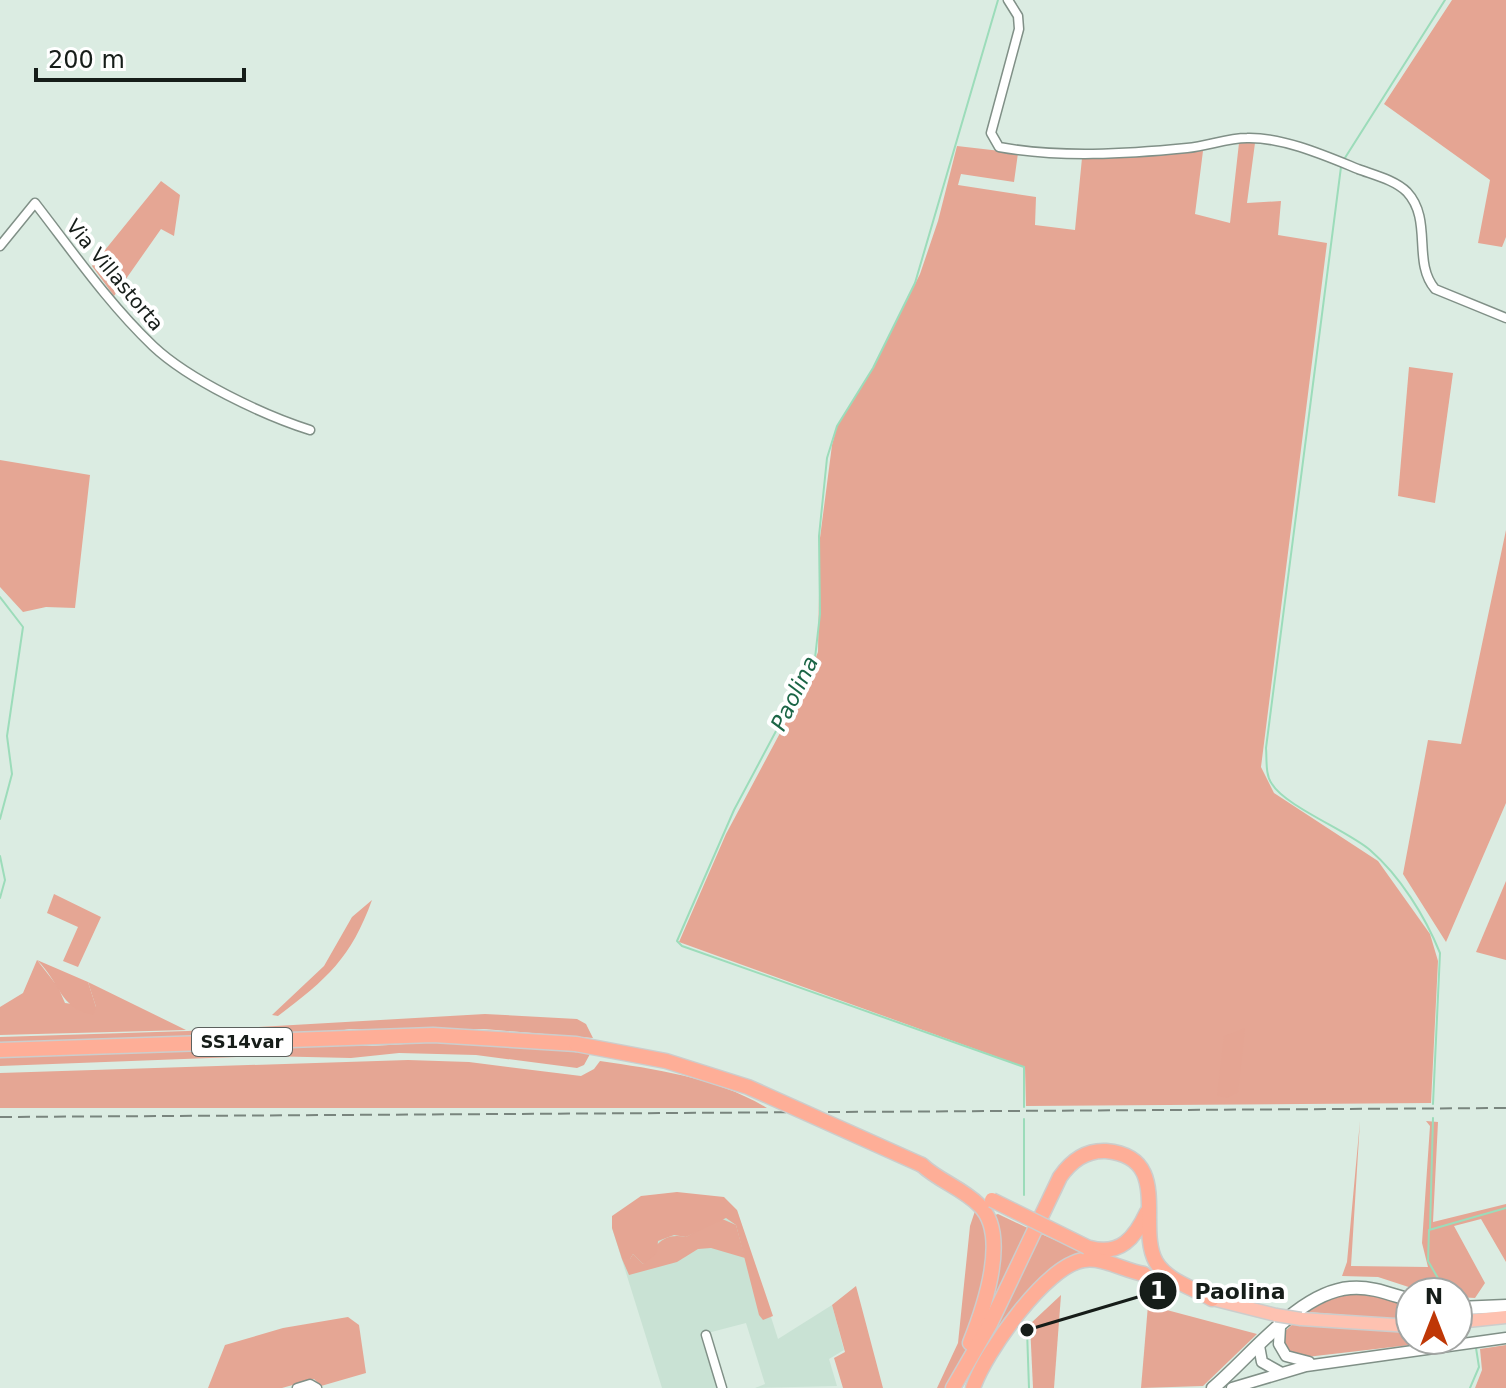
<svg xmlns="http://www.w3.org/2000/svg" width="1506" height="1388" font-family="'DejaVu Sans',sans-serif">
<rect width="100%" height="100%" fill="#dbece2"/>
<path fill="#c9e2d4" d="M737 1210 778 1339 832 1305 844 1350 829 1359 837 1386 755 1388 765 1384 746 1323 700 1335 718 1388H662L612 1228Z"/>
<g fill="#e5a694">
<path d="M1239 143H1255L1247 203 1281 201 1278 235 1327 243 1261 767 1274 793 1378 861 1430 934 1438 961 1431 1103 1026 1106 1025 1067 679 942 726 834 802 692 818 652 820 538 832 445 837 426 871 372 920 274 938 221 957 146 1018 153 1014 182 961 174 958 185 1036 197 1035 225 1075 230 1082 158 1203 151 1195 214 1230 223Z"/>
<path d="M161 181 180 195 174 236 161 229 114 296 92 266Z"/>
<path d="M0 460 90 475 75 608 46 607 23 612 0 587Z"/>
<path d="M1506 530V803L1446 942 1403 874 1428 740 1461 744Z"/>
<path d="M54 894 101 917 78 967 63 961 78 927 47 913Z"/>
<path d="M372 900C351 958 327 979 278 1016L272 1015 324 966 352 917Z"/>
<path d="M37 960 58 987 65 1003 96 1007 88 982 186 1030 0 1035V1007L23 993Z"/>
<path d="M485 1014 577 1019 586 1024 593 1038 484 1029H349L324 1034 0 1045V1037L188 1031Z"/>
<path d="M489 1039 576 1049 590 1054 584 1065 577 1068 476 1055 399 1053 351 1058 264 1056 0 1066V1054L327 1044 372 1046Z"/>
<path d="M408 1060 469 1062 581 1076 594 1069 600 1061C655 1069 718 1078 767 1108H0V1073Z"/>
<path d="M1360 1121 1351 1266 1428 1267 1422 1243 1430 1126 1426 1121 1438 1122 1433 1222 1506 1204V1262L1481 1219 1454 1226 1485 1283 1475 1298 1458 1297V1292H1424L1378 1277 1342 1276 1347 1262Z"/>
<path d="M975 1211 986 1227 990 1246 967 1350 949 1388H937L958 1343 970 1226Z"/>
<path d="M998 1214 1032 1230 979 1336 992 1216Z"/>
<path d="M720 1218 736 1225 745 1258 711 1248 698 1249 677 1262 629 1275 622 1259H630L633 1254 643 1264C655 1246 662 1232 686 1237Z"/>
<path d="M1039 1233 1087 1254 1051 1274 989 1340Z"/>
<path d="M856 1286 883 1388H843L834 1358 845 1352 832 1305Z"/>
<path d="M1369 1293 1410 1305V1320L1307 1312 1340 1294Z"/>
<path d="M1061 1295 1054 1388H1033L1030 1324Z"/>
<path d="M1148 1305 1257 1334 1203 1386 1141 1388Z"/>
<path d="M348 1317 359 1325 366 1373 321 1386 314 1379 282 1388H208L225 1345 283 1328Z"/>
<path d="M1293 1324 1410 1332V1340H1453L1298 1358 1284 1349 1283 1333Z"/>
<path d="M1506 1345V1388H1475L1482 1370 1480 1349Z"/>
</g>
<g fill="#e5a593">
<path d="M1452 0H1506V237L1502 247 1478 243 1490 180 1384 104Z"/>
<path d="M1409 367 1453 373 1435 503 1398 496Z"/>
<path d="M1506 881V960L1476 952Z"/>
<path d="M37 960 88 982 96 1007 93 1015C58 1007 61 983 37 960Z"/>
<path d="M1245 1028 1238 1092 1227 1098 1217 1096 1224 1036Z"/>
<path d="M677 1192 724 1197 737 1210 773 1316 763 1320 759 1315 736 1225 726 1218 686 1237 674 1235 658 1241 657 1253 643 1264 633 1254 630 1259H622L612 1228V1216L641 1196Z"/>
</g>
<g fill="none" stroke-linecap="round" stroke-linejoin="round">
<g stroke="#9cdcba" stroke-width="2">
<path d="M998 0 915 283 873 368 837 426 827 458 819 536 820 614 815 658 734 810 677 941 682 946 1024 1067V1107"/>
<path d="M1343 161 1445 0"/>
<path d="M1341 167 1266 748C1267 759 1265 775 1272 784 1285 806 1348 831 1370 850 1400 876 1425 916 1440 953L1433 1104"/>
<path d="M0 597 23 627 7 736 12 774 0 819"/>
<path d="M0 856 5 880 0 898"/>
<path d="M1024 1119V1195"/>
<path d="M1430 1229 1433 1118"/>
<path d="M1446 1292 1428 1261 1429 1230 1506 1208"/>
<path d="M1027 1330 1029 1388"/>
<path d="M1470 1388 1479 1367 1476 1348"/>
</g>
<g stroke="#809087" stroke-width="11">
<g id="minor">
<path d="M1008 0 1018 16 1019 29 991 133 999 147C1060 158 1126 154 1187 148 1208 146 1227 138 1247 138 1283 137 1326 156 1358 169 1374 175 1395 180 1407 192 1433 220 1412 262 1435 289L1506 318"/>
<path d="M0 246 35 203C73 252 108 303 153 346 189 380 263 415 310 430"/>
<path d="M706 1335 722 1388"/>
<path d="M297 1388 310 1384 317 1388"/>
</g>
</g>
<g stroke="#809087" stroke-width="13">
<g id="tertiary">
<path d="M1280 1327 1279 1344 1286 1356 1309 1362"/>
<path d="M1259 1346 1262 1362 1280 1372"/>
<path d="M1232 1388 1306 1366 1506 1338"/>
</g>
</g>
<g stroke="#809087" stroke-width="15">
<g id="secondary">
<path d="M1458 1308 1506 1306"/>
<path d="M1213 1388C1251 1356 1299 1292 1350 1288 1371 1286 1390 1294 1410 1300"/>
</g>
</g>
<g stroke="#cccdcc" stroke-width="15">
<g id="primary">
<path d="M1212 1299 1276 1315"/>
<path d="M1301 1319 1410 1326"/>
<path d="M1458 1322 1506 1317"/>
</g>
</g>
<g stroke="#cccdcc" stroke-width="17">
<g id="trunk">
<path d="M0 1050 433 1035 576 1044"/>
<path d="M922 1165C939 1181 962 1188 979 1205 1010 1234 984 1308 970 1343"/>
<path d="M1090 1248C1120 1256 1135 1238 1147 1212"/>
<path d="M953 1388 990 1324 1060 1177C1071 1161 1085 1150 1106 1151 1173 1157 1136 1226 1156 1262 1167 1281 1194 1288 1212 1299"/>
<path d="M973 1388C985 1353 1046 1265 1084 1260 1103 1257 1125 1271 1144 1274"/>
</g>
</g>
<use href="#minor" stroke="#fff" stroke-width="8"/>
<use href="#tertiary" stroke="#fff" stroke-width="10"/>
<use href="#secondary" stroke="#fff" stroke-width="12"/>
<use href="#primary" stroke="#fec2b1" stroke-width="12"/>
<use href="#trunk" stroke="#feae97" stroke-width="14"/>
<path stroke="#79857e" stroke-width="2" stroke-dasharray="12 6" stroke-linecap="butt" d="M0 1117 1506 1108"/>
<g stroke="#cccdcc" stroke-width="15" stroke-linecap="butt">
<path id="primary-bridge" d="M1276 1315 1301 1319"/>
</g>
<g stroke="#cccdcc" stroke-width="17" stroke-linecap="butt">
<g id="trunk-bridge">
<path d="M576 1044 666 1061 748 1087 922 1165"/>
<path d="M992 1200 1087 1247"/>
</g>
</g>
<use href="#primary-bridge" stroke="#fec2b1" stroke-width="12"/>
<use href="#trunk-bridge" stroke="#feae97" stroke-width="14"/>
</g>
<g text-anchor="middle" stroke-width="8" stroke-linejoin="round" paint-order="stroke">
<rect fill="#fff" stroke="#5c615e" stroke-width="2" x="192" y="1028" width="100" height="28" rx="6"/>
<g font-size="18" font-weight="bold" fill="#161d19">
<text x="242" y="1048">SS14var</text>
</g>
<g font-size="20" fill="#161d19" stroke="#fff">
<text transform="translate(115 275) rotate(50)" y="7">Via Villastorta</text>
</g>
<g font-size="22" font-style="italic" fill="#1b6546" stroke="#fff">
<text transform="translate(794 693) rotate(-64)" y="8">Paolina</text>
</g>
</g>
<path fill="none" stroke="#161d19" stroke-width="3" d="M1027 1330L1158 1291"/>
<g fill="#161d19" stroke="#fff" stroke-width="3">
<circle cx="1027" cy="1330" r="8"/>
<circle cx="1158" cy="1291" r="20"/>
</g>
<g font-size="24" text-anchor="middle" font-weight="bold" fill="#fff">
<text x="1158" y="1299">1</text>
</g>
<g font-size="22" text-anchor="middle" font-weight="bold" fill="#161d19" stroke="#fff" stroke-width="8" stroke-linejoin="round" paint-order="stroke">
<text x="1240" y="1299">Paolina</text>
</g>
<g transform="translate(1434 1316)"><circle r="38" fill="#ffffff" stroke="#a2a5a3" stroke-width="2"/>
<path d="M0-6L14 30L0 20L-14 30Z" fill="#bf3706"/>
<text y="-12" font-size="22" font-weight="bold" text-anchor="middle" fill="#161d19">N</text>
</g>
<path d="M36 68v12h208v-12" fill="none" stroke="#161d19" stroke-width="4"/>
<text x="48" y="68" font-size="24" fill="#161d19" stroke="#ffffff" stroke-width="6" paint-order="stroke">200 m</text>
</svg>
